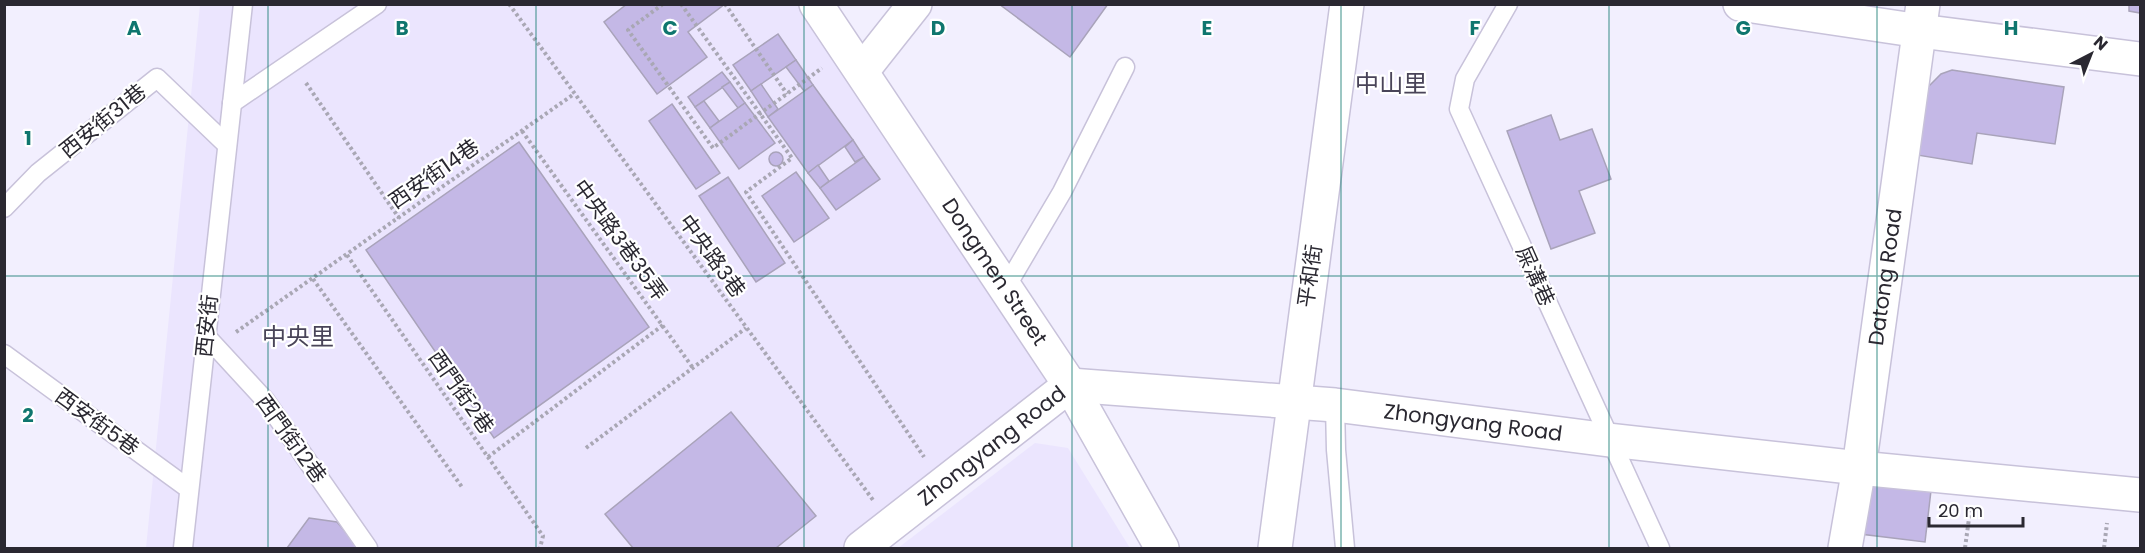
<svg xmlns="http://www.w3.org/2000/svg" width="2145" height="553" font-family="Poppins,'Noto Sans TC',sans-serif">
<rect width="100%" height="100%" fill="#f2effe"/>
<g fill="#ebe5fe">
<path d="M200 5H817L1062 382 854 548H146Z"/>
<path d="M1035 443 1068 448 1130 548H898Z"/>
</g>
<g fill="#c4b8e6" stroke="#a9a3ba" stroke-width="1.5">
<path d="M627 4H725L688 32 707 57 657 94 604 22Z"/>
<path d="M999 4H1108L1070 57Z"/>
<path d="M2129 4H2140V13L2129 11Z"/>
<path d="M778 34 796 60 751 91 733 65Z"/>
<path d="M796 60 813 85 804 91 786 67Z"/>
<path d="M1952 70 2064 87 2055 144 1977 133 1972 164 1917 155 1927 88 1941 74Z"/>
<path d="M722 72 730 82 695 107 688 97Z"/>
<path d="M730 82 745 103 738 108 722 87Z"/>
<path d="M761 84 778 109 768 117 751 91Z"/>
<path d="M813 85 853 140 808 173 768 117Z"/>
<path d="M704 101 719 121 710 128 695 107Z"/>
<path d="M745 103 775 143 739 169 710 128Z"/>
<path d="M672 104 720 173 696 189 649 121Z"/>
<path d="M1551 115 1560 140 1592 129 1611 179 1579 191 1595 233 1551 249 1507 131Z"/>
<path d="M853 140 864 157 855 162 845 147Z"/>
<path d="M519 142 649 327 494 438 366 250Z"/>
<circle cx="776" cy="159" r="7"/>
<path d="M864 157 880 179 836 210 820 188Z"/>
<path d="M818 165 829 181 820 188 808 173Z"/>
<path d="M796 172 829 218 794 242 762 196Z"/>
<path d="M728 177 785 263 756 282 699 196Z"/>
<path d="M731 412 816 516 776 548H633L605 514Z"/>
<path d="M1868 475 1932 482 1925 542 1860 534Z"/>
<path d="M309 518 337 522 359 548H287Z"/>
</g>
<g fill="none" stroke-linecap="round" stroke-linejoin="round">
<g stroke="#c8c2da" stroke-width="21">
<g id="lane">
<path d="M1508 4 1465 79 1459 109 1660 548"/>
<path d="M232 103 377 4"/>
<path d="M4 208 38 173 157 78 227 145"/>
<path d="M1006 287 1062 192 1125 67"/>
<path d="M206 336 265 400 368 548"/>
<path d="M4 354 189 489"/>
<path d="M1335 405 1336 450 1345 548"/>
<path d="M183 548 243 4"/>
</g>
</g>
<g stroke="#c8c2da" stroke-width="36">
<g id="street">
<path id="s1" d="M816 4 1070 385 1162 548"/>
<path d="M862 71 915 4"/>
<path id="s2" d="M861 548 1070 385 1335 405 1609 440 1859 468 2140 495"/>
<path d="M1275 548 1347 4"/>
<path id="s3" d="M1845 548 1859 468 1923 4"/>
</g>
</g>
<g stroke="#c8c2da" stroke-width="36">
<path id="secondary" d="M1740 4 1920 31 2140 59"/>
</g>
<g stroke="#a9a7b4" stroke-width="4" stroke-dasharray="3 3" stroke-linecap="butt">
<path d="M509 4 873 500"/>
<path d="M663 4 628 30 713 148 822 68"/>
<path d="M681 4 792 158 746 192 924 457"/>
<path d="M725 4 787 94"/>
<path d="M306 83 399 218"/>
<path d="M522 131 693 368"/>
<path d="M347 255 543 536 540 548"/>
<path d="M313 279 462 487"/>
<path d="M236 332 574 94"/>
<path d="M586 448 746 328"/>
<path d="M488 457 663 325"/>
<path d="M1965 548 1970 511"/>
<path d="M2104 548 2107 523"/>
</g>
<use href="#lane" stroke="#fff" stroke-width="18"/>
<use href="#street" stroke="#fff" stroke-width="33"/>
<use href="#secondary" stroke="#fff" stroke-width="33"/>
</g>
<path fill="none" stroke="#0f766e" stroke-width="1.5" stroke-opacity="0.55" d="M268 4V548M536 4V548M804 4V548M1072 4V548M1341 4V548M1609 4V548M1877 4V548M4 276H2140"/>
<g text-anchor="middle" stroke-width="4.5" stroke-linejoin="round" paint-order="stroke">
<g font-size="21" fill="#2a2831" stroke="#fff">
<text transform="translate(103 121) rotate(-39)" y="7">西安街31巷</text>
<text transform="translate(434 174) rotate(-35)" y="7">西安街14巷</text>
<text transform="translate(620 240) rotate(54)" y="7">中央路3巷35弄</text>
<text transform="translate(712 256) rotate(54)" y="7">中央路3巷</text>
<text dy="7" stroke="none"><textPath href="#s1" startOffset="322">Dongmen Street</textPath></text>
<text transform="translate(1310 276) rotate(-82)" y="7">平和街</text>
<text transform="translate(1535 276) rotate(66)" y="7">屎溝巷</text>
<text dy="7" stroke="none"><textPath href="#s3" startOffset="274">Datong Road</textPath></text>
<text transform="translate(207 326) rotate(-84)" y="7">西安街</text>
<text transform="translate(461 392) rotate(55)" y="7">西門街2巷</text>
<text transform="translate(97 422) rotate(36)" y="7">西安街5巷</text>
<text dy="7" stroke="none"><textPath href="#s2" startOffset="670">Zhongyang Road</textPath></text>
<text transform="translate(291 439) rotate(54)" y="7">西門街12巷</text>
<text dy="7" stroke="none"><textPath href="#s2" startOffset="166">Zhongyang Road</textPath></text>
</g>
<g font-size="24" fill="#494458" stroke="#fff">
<text x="1391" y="92">中山里</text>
<text x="298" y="345">中央里</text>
</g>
</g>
<g font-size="20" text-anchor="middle" font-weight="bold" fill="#0f766e" stroke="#fff" stroke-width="4.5" stroke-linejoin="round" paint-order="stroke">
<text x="134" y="35">A</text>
<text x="402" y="35">B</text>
<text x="670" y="35">C</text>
<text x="938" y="35">D</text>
<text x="1207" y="35">E</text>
<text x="1475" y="35">F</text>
<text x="1743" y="35">G</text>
<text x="2011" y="35">H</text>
<text x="28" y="145">1</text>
<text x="28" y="422">2</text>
</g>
<rect width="2145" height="553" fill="none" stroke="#2a2831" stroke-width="12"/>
<g transform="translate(2091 54) rotate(42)" stroke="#ffffff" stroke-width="4.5" paint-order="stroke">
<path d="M0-4.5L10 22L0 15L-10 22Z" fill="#2a2831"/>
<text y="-9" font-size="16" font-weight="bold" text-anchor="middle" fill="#2a2831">N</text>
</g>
<path d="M1929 517v9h94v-9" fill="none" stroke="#2a2831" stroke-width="3"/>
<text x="1938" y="517" font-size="18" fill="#2a2831" stroke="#ffffff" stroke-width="4.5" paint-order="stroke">20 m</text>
</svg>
